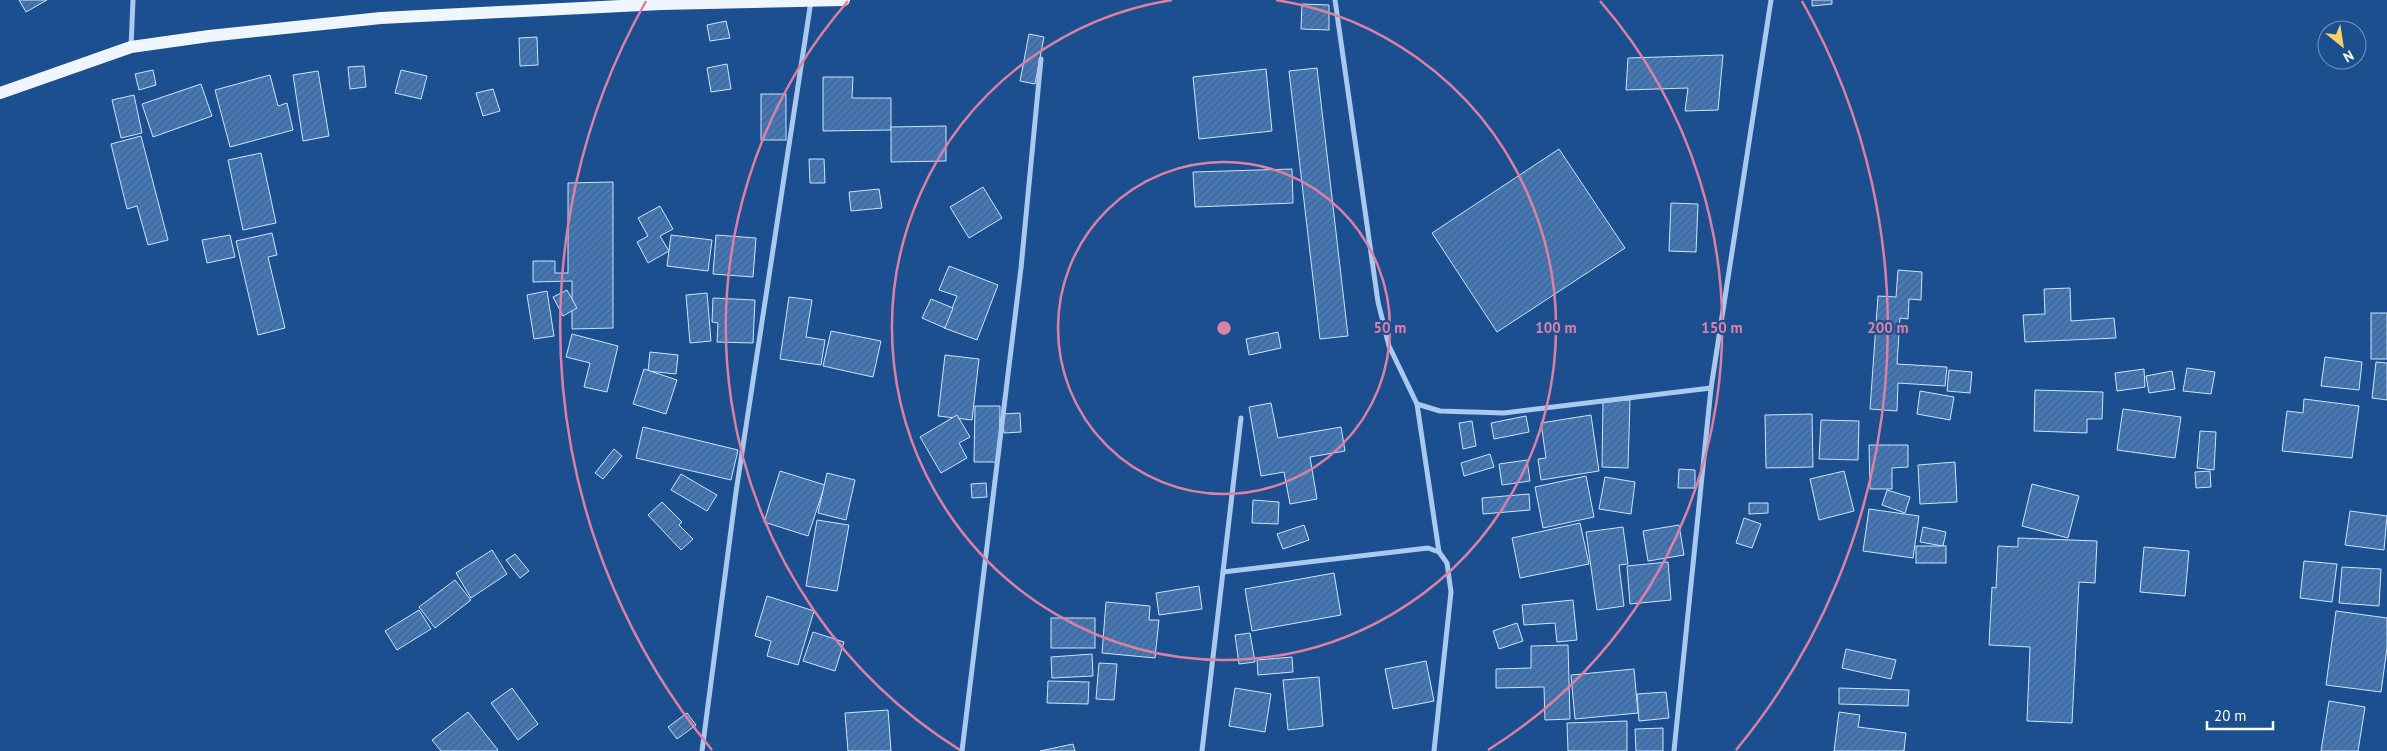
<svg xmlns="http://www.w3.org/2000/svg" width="2387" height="751" font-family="'PT Sans',sans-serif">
<defs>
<pattern id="building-hatch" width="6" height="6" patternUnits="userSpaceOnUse" patternTransform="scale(1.25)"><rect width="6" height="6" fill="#4478b7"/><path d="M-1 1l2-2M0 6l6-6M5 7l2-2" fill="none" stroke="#486282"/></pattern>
</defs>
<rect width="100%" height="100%" fill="#1b4f8f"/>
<g fill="url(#building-hatch)" stroke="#cfe3fa">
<path d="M19 0H47L26 12Z"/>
<path d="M1812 0H1832V4L1812 6Z"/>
<path d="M1302 4 1329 5V30L1301 29Z"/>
<path d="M726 21 730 38 710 41 707 25Z"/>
<path d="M1029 34 1044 37 1035 84 1020 81Z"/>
<path d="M537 37 538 65 520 66 519 38Z"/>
<path d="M1723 55 1718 110 1685 111 1688 88 1626 90 1628 58Z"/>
<path d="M727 64 731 89 711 92 707 68Z"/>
<path d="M364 66 366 87 350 89 348 67Z"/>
<path d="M1317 68 1348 336 1320 339 1289 71Z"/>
<path d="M1266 69 1272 131 1199 139 1193 77Z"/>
<path d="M153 70 156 85 139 90 135 74Z"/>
<path d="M401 70 427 76 421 99 395 93Z"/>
<path d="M318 71 329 136 303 141 293 75Z"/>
<path d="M270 75 278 106 287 103 293 130 230 147 215 90Z"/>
<path d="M823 77H853L852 98H891V130L823 131Z"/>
<path d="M201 84 212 116 153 137 142 104Z"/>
<path d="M493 89 500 111 483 116 476 93Z"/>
<rect x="761" y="94" width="25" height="46"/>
<path d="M134 95 142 133 121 138 112 100Z"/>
<path d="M946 126V161L891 162V127Z"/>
<path d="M141 136 168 240 148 245 137 206 127 209 111 144Z"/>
<path d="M1559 149 1625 248 1497 332 1432 233Z"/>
<path d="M261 153 276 223 243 230 228 160Z"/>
<path d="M809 159H824L825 183H810Z"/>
<path d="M1292 169 1293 203 1195 207 1193 172Z"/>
<path d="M613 182V328L572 329V281L533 282V261H555V273H568V183Z"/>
<path d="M983 187 1002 218 969 238 950 207Z"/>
<path d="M879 189 882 208 851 211 849 192Z"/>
<path d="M1671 203 1698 204 1696 252 1669 251Z"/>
<path d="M660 206 673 229 660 236 669 251 648 263 637 242 648 236 638 218Z"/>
<path d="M272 233 277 255 268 257 285 328 258 335 236 241Z"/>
<path d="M230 235 235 257 207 263 202 240Z"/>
<path d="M671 235 712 240 708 271 667 266Z"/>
<path d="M716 235 756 238 753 277 713 274Z"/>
<path d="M949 266 998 285 977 340 944 328 957 296 939 290Z"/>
<path d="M1898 270 1922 272 1921 300 1909 299 1908 319 1900 318 1897 364 1947 367 1945 386 1898 383 1897 411 1870 409 1878 296 1896 297Z"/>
<path d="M2070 288 2071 321 2114 318 2116 338 2025 342 2023 315 2045 314 2044 289Z"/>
<path d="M567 290 577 308 563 316 553 297Z"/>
<path d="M547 291 554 336 534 339 527 295Z"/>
<path d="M707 293 711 341 690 343 686 295Z"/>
<path d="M789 297 812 300 806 337 825 340 821 365 780 359Z"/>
<path d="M713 298 755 300 753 343 717 342 718 323 712 322Z"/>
<path d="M931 299 953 308 945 328 922 318Z"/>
<rect x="2371" y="313" width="16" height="46"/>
<path d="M831 331 881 341 873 377 823 366Z"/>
<path d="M1278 332 1281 348 1249 355 1246 339Z"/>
<path d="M572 334 618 346 607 392 584 387 590 363 566 357Z"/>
<path d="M650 352 678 355 676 374 648 371Z"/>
<path d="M945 355 979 359 972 420 938 416Z"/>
<path d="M2325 357 2362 362 2359 390 2321 386Z"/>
<path d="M2376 362 2387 363V400L2372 398Z"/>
<path d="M2187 368 2215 372 2211 394 2183 391Z"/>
<path d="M644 369 677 380 666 414 633 404Z"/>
<path d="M2144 369 2145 387 2117 391 2115 373Z"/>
<path d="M1949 370 1972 372 1970 393 1947 391Z"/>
<path d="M2172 371 2175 389 2149 393 2146 376Z"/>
<path d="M2035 390 2103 392 2102 419H2087V433L2034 431Z"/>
<path d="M1920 391 1954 397 1950 420 1917 414Z"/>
<path d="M2304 399 2359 406 2352 458 2282 451 2287 411 2303 413Z"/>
<path d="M1603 400H1630L1628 468 1602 467Z"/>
<path d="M1271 403 1278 438 1341 427 1345 451 1310 457 1317 499 1290 504 1284 472 1261 476 1249 407Z"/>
<path d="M975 406H1000L999 462H974Z"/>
<path d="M2123 409 2181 417 2175 458 2117 450Z"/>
<path d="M1020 413 1021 432 1004 433 1002 414Z"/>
<path d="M1812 414 1813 467 1766 468 1765 415Z"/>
<path d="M957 415 970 437 959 443 967 458 941 473 920 437Z"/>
<path d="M1591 415 1599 471 1541 480 1538 459 1546 458 1541 423Z"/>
<path d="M1526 416 1529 432 1494 439 1491 423Z"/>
<path d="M1821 420 1859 421 1858 460 1819 459Z"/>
<path d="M1472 421 1476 446 1463 449 1459 423Z"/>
<path d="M643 427 738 450 731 480 636 458Z"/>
<path d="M2200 431 2216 432 2214 470 2197 468Z"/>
<path d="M1869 445H1908V467L1892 468V489H1870Z"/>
<path d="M614 449 622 456 603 479 595 473Z"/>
<path d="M1490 454 1494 467 1464 476 1461 463Z"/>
<path d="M1527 460 1530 481 1502 485 1499 464Z"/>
<path d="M1955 462 1957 502 1920 504 1918 465Z"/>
<path d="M1679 469 1695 470V488H1678Z"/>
<path d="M780 471 825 485 808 536 764 522Z"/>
<path d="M1844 471 1854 511 1819 520 1810 479Z"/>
<path d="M2210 471 2211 487 2196 488 2195 472Z"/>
<path d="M827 473 855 480 846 520 818 513Z"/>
<path d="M681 474 717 495 707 511 671 490Z"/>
<path d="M1586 476 1594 517 1543 528 1535 487Z"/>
<path d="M1605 477 1635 482 1631 514 1599 509Z"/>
<path d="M986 483 987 497 972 498 971 484Z"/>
<path d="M2032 484 2079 496 2068 538 2022 526Z"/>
<path d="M1887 490 1910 497 1905 513 1882 505Z"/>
<path d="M1529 494 1530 510 1483 514 1482 498Z"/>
<path d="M1253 500 1279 502 1278 524 1252 523Z"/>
<path d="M662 502 682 522 679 525 693 539 681 550 648 515Z"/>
<path d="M1749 503H1768V513L1749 514Z"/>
<path d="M1869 509 1919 516 1913 558 1863 551Z"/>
<path d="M2350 511 2387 516 2384 550 2345 545Z"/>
<path d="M1744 518 1761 524 1752 548 1736 543Z"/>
<path d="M817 520 849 525 837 591 806 586Z"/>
<path d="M1580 523 1589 564 1520 578 1512 538Z"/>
<path d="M1304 525 1309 540 1283 549 1277 534Z"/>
<path d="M1679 525 1684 555 1648 561 1643 531Z"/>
<path d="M1623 527 1628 564 1619 565 1624 606 1597 610 1586 532Z"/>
<path d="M1923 527 1946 532 1943 546 1920 542Z"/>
<path d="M2018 538 2097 541 2095 583 2079 582 2072 723 2027 721 2030 647 1989 645 1992 587 1996 588 1998 546 2018 547Z"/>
<rect x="1916" y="546" width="30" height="17"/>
<path d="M2144 547 2189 551 2185 596 2140 592Z"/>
<path d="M492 550 507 574 471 598 456 573Z"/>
<path d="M515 554 529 571 520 578 506 560Z"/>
<path d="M2304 561 2337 564 2332 602 2300 598Z"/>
<path d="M1668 562 1671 600 1630 604 1627 566Z"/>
<path d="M2342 567 2381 569 2379 606 2339 603Z"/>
<path d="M1334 573 1341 615 1252 631 1245 589Z"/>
<path d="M455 580 471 600 435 628 419 607Z"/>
<path d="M1199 586 1202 609 1159 615 1156 593Z"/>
<path d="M767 596 814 611 798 665 767 656 771 641 755 636Z"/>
<path d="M1573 600 1577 640 1557 642 1555 623 1524 625 1522 605Z"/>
<path d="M1106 602 1150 606 1149 620H1159L1155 658 1102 653Z"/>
<path d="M419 610 431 629 397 650 385 631Z"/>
<path d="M2336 611 2387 618V648L2381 692 2326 685Z"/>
<rect x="1051" y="618" width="44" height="30"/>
<path d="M1517 623 1523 641 1499 649 1493 631Z"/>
<path d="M813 632 844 642 835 671 803 661Z"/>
<path d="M1250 633 1255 662 1239 664 1235 635Z"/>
<path d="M1568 645 1570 719 1545 720 1544 687 1496 688V669L1531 668V646Z"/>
<path d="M1846 649 1896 660 1891 679 1842 668Z"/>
<path d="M1092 654 1093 676 1052 678 1051 657Z"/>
<path d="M1292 657 1293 672 1258 675 1257 660Z"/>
<path d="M1426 661 1434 701 1393 709 1385 669Z"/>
<path d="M1099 663 1117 664 1114 700 1096 699Z"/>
<path d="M1634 669 1638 713 1575 719 1571 675Z"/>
<path d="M1319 677 1323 726 1288 730 1283 680Z"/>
<path d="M1048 681 1089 682 1088 704 1047 703Z"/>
<path d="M512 688 538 724 518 740 491 703Z"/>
<path d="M1235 688 1271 694 1265 732 1229 726Z"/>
<path d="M1839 688 1909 690 1908 706 1839 704Z"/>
<path d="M1666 692 1669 718 1639 721 1637 694Z"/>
<path d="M2329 701 2365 707 2358 751H2321Z"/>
<path d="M888 710 891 751H848L845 713Z"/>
<path d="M468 712 498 750 496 751H441L432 740Z"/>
<path d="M1839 712 1860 715 1858 727 1906 733 1904 751H1834Z"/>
<path d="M687 713 696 725 677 739 668 727Z"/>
<path d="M1627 721V751H1568L1567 723Z"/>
<path d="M1663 728V751H1636L1635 729Z"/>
<path d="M1073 744 1075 751H1040Z"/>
</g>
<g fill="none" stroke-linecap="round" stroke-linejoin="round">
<g stroke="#a9c9ee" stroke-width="5">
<path d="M1335 0 1378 302 1389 346 1417 404 1440 411 1504 413 1711 388"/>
<path d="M131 47 133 0"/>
<path d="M1417 404 1439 552 1447 563 1451 592 1434 751"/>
<path d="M1223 572 1428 548 1439 552"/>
<path d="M702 751 736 492 811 1"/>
<path d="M962 751 1021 268 1041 59"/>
<path d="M1202 751 1241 418"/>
<path d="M1674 751 1711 388 1771 0"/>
</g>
<path stroke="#f0f6ff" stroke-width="12" d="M0 93 131 47 209 36 381 18 661 4 844 0"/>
</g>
<g fill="none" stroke="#dd80a5" stroke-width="2.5">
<circle cx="1224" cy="328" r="166"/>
<path d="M1276 0A332 332 0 1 1 1172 0"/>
<path d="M960 750A498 498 0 0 1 848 1M1600 1A498 498 0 0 1 1488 750"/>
<path d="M712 750A664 664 0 0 1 646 1M1802 1A664 664 0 0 1 1736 750"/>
</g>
<circle cx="1224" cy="328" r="8" fill="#dd80a5" stroke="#1b4f8f" stroke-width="2.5"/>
<g font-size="15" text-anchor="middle" font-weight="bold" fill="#dd80a5" stroke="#1b4f8f" stroke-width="4.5" stroke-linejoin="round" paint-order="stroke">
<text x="1390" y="333">50 m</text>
<text x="1556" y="333">100 m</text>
<text x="1722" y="333">150 m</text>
<text x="1888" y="333">200 m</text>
</g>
<g transform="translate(2342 45) rotate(150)"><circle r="24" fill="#1b4f8f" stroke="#7695bc"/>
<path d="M0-4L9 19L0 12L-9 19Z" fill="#ffd166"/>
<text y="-8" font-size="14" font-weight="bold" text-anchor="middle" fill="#ffffff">N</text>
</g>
<path d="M2207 721v8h66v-8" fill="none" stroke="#ffffff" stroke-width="2.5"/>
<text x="2214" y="721" font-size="15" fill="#ffffff" stroke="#1b4f8f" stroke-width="4" paint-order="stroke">20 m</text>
</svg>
